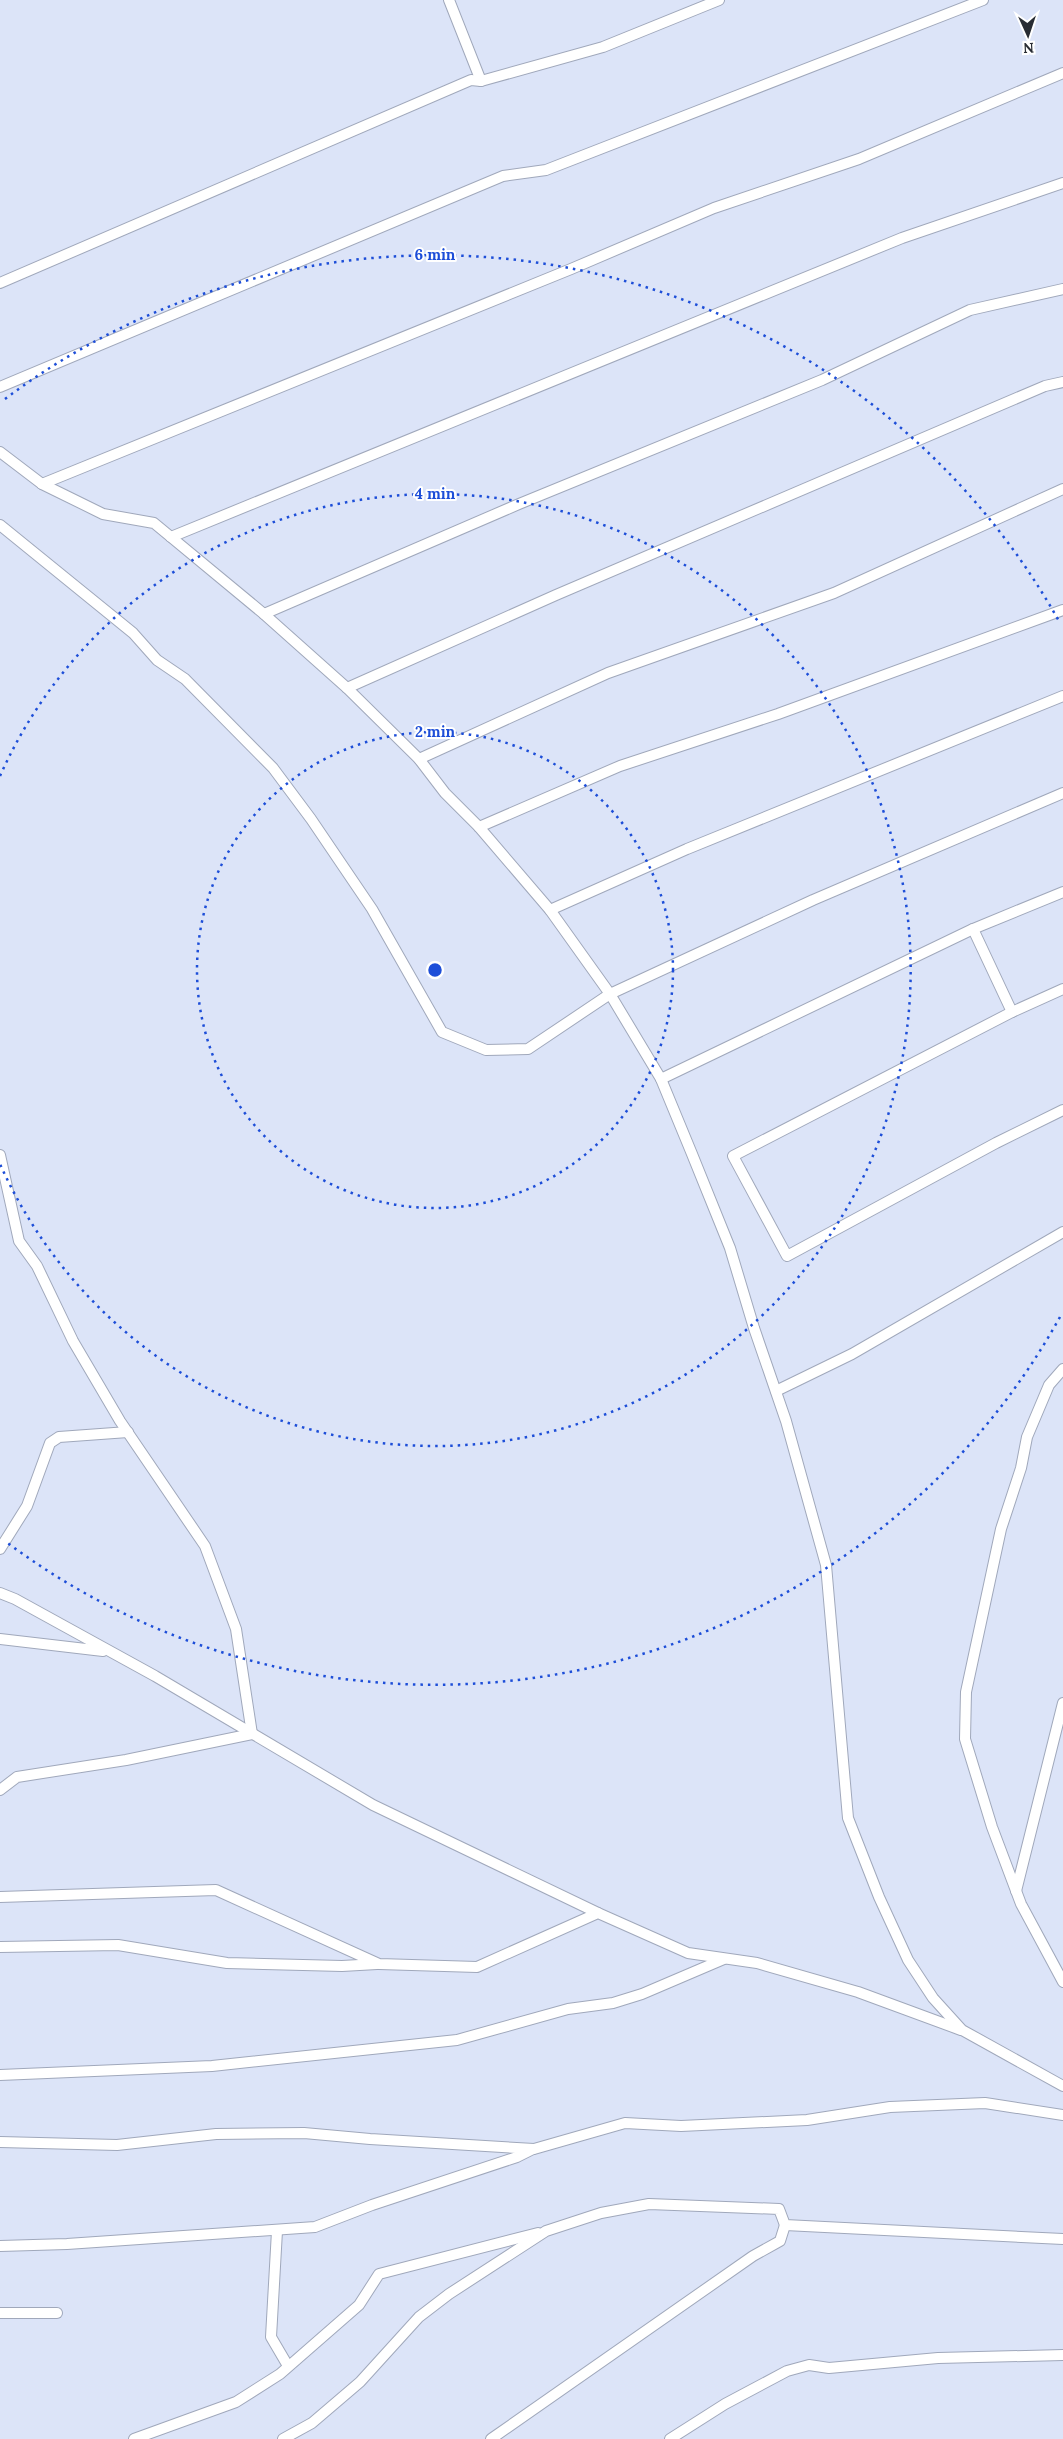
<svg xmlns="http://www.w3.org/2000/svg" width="1063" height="2439" font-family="Lora,serif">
<rect width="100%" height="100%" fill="#dce4f8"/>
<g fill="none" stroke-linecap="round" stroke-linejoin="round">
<g stroke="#a0a8bb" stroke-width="12">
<g id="street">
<path d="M449 0 481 81"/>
<path d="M0 283 471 80 481 81 603 47 719 0"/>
<path d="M0 387 503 176 546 170 983 0"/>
<path d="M0 452 42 484 103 514 154 523 264 614 347 688 419 759 445 793 479 827 550 910 610 994 661 1079 692 1154 730 1248 754 1328 786 1421 826 1565 848 1818 879 1897 908 1960 933 1998 962 2030 1063 2086"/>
<path d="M42 484 571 269 714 208 859 159 1063 73"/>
<path d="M0 525 133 633 157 660 185 679 273 768 311 819 372 909 442 1032 486 1050 528 1049 610 994 813 900 1063 793"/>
<path d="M171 537 902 238 1063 183"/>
<path d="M264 614 519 504 822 380 970 310 1063 289"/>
<path d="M347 688 556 595 1045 386 1063 382"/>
<path d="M419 759 608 673 834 593 1063 489"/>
<path d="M479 827 620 766 778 714 1063 610"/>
<path d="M550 910 687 849 1063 696"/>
<path d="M973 929 1012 1012"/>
<path d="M1063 989 1012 1012 733 1156 787 1256 996 1143 1063 1110"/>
<path d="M661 1079 973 929 1063 892"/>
<path d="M0 1155 19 1241 37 1266 73 1341 120 1421 205 1546 236 1629 252 1734 126 1760 17 1777 0 1790"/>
<path d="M1063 1369 1049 1385 1027 1437 1021 1468 1001 1529 966 1692 965 1739 992 1827 1021 1904 1063 1982"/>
<path d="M776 1391 852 1354 1063 1232"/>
<path d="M0 1549 27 1506 50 1443 59 1437 128 1432"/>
<path d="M0 1593 15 1599 155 1676 373 1805 598 1913"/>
<path d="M0 1639 103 1651"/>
<path d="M1016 1891 1063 1703"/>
<path d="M0 1897 216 1890 379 1964 477 1967 598 1913 688 1953 757 1963 858 1992 961 2030"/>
<path d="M0 1947 118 1945 227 1963 342 1966 377 1964"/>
<path d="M0 2075 212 2066 457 2040 568 2009 613 2003 642 1994 724 1959"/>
<path d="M0 2142 117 2145 216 2134 304 2133 370 2139 534 2149 625 2123 681 2126 807 2120 890 2107 985 2103 1063 2115"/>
<path d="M277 2231 271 2337 288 2366"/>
<path d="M0 2246 67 2244 315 2227 372 2205 517 2157 533 2149"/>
<path d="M0 2313H57"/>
<path d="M134 2439 236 2402 280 2374 359 2305 379 2274 538 2233"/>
<path d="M283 2439 312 2423 360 2382 419 2317 449 2294 546 2231 601 2213 649 2204 779 2209 785 2225 1063 2239"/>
<path d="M491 2439 753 2256 780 2241 785 2225"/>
<path d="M670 2439 725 2404 787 2371 809 2365 829 2368 938 2358 1063 2355"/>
</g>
</g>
<use href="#street" stroke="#fff" stroke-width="10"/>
</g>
<g fill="none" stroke="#1d4ed8" stroke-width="2.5" stroke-dasharray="2.5 5">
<circle cx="435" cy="970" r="238"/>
<path d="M0 776A476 476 0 1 1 0 1164"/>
<path d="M1060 1317A715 715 0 0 1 5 1541M5 399A715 715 0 0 1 1060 623"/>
</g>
<circle cx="435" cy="970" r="8" fill="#1d4ed8" stroke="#fff" stroke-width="2.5"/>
<g font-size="15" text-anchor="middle" font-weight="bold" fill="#1d4ed8" stroke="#fff" stroke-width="4" stroke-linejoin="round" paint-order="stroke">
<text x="435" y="260">6 min</text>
<text x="435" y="499">4 min</text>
<text x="435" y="737">2 min</text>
</g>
<g transform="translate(1028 35) rotate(177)" stroke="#ffffff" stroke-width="4" paint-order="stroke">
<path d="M0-4L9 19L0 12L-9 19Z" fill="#282c33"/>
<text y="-8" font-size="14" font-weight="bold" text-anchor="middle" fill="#282c33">N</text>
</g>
</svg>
